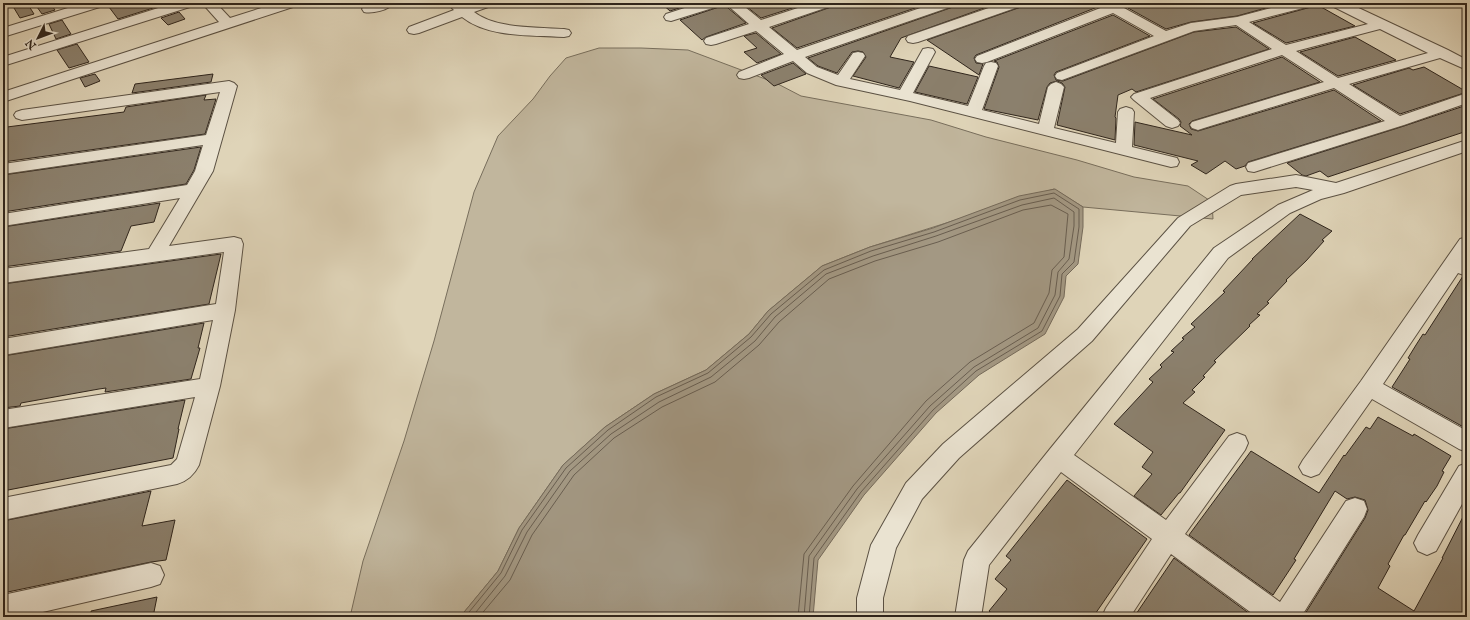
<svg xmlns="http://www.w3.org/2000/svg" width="1470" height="620" font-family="'IM FELL English',serif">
<rect width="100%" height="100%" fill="#dfd4b8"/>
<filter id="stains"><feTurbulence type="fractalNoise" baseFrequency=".005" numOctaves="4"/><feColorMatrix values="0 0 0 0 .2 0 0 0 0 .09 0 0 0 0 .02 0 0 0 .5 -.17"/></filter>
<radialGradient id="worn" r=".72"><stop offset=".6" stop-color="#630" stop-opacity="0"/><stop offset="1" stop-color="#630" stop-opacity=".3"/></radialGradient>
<path fill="#c1b69d" stroke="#786e5c" d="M599 48H641L688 50 776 83 801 96 931 120 986 137 1077 160 1134 177 1188 186 1212 202 1213 219 1083 207 1054 189 870 247 822 266 768 311 749 334 706 370 654 394 605 427 563 465 519 528 498 571 460 617H350L363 561 404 441 434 341 474 192 498 136 533 99 550 76 566 58Z"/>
<path fill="#a39883" stroke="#756a5a" d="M1055 189 1083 207V227L1078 264 1066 276 1064 297 1045 334 979 375 936 413 864 495 818 560 813 617H460L498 571 519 528 563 465 605 427 654 394 706 370 749 334 768 311 822 266 870 247 933 228 1019 196Z"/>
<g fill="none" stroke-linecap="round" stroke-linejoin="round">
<g stroke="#695e50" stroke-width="1">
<path d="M465 617 501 573 522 530 566 468 608 430 656 397 708 373 751 337 771 314 824 270 871 251 934 232 1020 200 1054 193 1079 209V227L1074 262 1062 274 1060 296 1042 331 976 371 933 410 861 492 814 558 809 617"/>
<path d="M472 617 505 576 527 532 570 471 611 434 659 402 711 377 755 341 775 317 826 274 873 256 936 236 1022 205 1054 198 1074 212V226L1069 259 1058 272 1055 295 1038 328 974 367 930 406 857 489 809 556 804 617"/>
<path d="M479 617 510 580 532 535 574 475 614 438 662 407 715 382 759 345 779 322 829 279 875 261 938 242 1023 210 1051 205 1068 214 1064 257 1052 270 1049 293 1034 323 970 362 926 401 853 486 804 554 798 617"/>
</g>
</g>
<g fill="#8b806d" stroke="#2f251c">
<path d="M11 3H27L34 14 20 18Z"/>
<path d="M50 3 55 10 42 14 37 7Z"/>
<path d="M106 3H169L118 19Z"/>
<path d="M661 3H695L670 11Z"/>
<path d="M722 3 746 23 706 37 702 40 680 20 719 7Z"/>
<path d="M742 3H808L761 18Z"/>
<path d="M834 3H930L797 48 772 28 831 7Z"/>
<path d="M956 3H998L901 38 890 57 914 62 899 88 853 76 866 57 863 52 858 51 852 52 837 73 818 66 808 58 953 7Z"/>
<path d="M1024 3H1096L1100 6 976 55 974 58 976 63 983 64 979 75 927 40 1021 7Z"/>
<path d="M1143 3H1284L1237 16 1191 22 1166 29 1128 8Z"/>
<path d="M1314 3 1355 26 1286 43 1253 23 1311 7Z"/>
<path d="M179 12 185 19 168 25 161 18Z"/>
<path d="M1113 15 1150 36 1056 72 1054 75 1056 80 1063 81 1194 32 1236 27 1269 49 1136 92 1132 89 1118 95 1115 117 1116 118 1115 140 1057 125 1065 87 1062 83 1057 81 1050 83 1047 87 1038 120 984 109 999 67 997 62 994 61Z"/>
<path d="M62 20 71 34 56 39 49 24Z"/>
<path d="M756 33 781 54 757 63 744 52 757 48 744 36Z"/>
<path d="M1355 37 1396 60 1338 76 1300 52Z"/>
<path d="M77 44 89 62 69 68 57 50Z"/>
<path d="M1282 57 1320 82 1192 121 1189 124 1191 129 1198 131 1334 90 1381 121 1248 162 1245 166 1236 169 1225 161 1206 174 1191 165 1198 161 1134 145 1135 122 1192 135 1180 126 1181 122 1179 119 1153 99Z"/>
<path d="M793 63 806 74 774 86 761 75Z"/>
<path d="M929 66 978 77 967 104 915 92Z"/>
<path d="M1424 67 1467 92 1400 114 1353 85 1409 68 1413 70Z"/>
<path d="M95 74 100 81 85 87 80 78Z"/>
<path d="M213 74 211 82 132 93 135 84Z"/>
<path d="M206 95 204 100 216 99 205 134 3 162V135L7 127 124 112 126 107Z"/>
<path d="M1467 105V131L1328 177 1320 171 1306 176 1302 175 1287 163 1404 126Z"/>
<path d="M201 147 194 170 186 184 3 212V175Z"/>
<path d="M160 203 154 222 131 226 121 251 3 267V227Z"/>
<path d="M1300 214 1332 231 1322 240 1324 241 1306 261 1286 280 1287 281 1267 302 1269 303 1257 314 1260 315 1249 325 1250 326 1214 361 1216 362 1203 376 1205 377 1192 390 1195 392 1183 403 1225 430 1180 493H1179L1161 515 1134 496 1152 474 1142 467 1153 452 1114 424 1153 382 1149 379 1162 367 1160 365 1174 352 1171 351 1184 339 1182 338 1195 327 1191 324 1225 292 1223 291 1253 259H1252Z"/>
<path d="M221 254 209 304 3 337V284Z"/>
<path d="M1463 276 1467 277V429L1392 387 1410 359 1408 358 1416 345 1423 334 1425 335Z"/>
<path d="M204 323 198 348H200L191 379 105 392 106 388 99 389 21 403 20 406 3 408V356Z"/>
<path d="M185 400 178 429H179L173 458 3 491V429Z"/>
<path d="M1378 417 1413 436 1414 434 1451 456 1442 471 1444 472 1437 486 1426 502 1425 501 1405 535H1404L1388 564 1390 566 1378 588 1414 611 1443 558H1442L1467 509V617H1303L1365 518 1368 510 1365 500 1355 497 1347 499 1335 491 1294 559 1296 560 1273 595 1189 535 1251 451 1319 493 1344 455 1345 456 1366 427 1370 429Z"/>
<path d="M1067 480 1147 539 1093 617H996L989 611 1007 589 995 579 1011 560 1006 556Z"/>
<path d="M151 491 142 526 175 520 166 560 151 562 3 593V521Z"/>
<path d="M1174 558 1254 617H1134Z"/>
<path d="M157 597 153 617H92L91 611Z"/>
</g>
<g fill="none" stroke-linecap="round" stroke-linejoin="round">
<g stroke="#5b5143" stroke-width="2">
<g id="minor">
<path d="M84 3H105L103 6 3 37V28Z"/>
<path d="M174 3H195L193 6 3 66V57Z"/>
<path d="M202 3H216L230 18 277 3H298L296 6 3 102V92L219 22Z"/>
<path d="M374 3H394C389 10 372 14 364 12L362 9 364 6Z"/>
<path d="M447 3H462L466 6 474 3H493L491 6 474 12C495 29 537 27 564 29L569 30 571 33 569 36 564 37C532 35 488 38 462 17L419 33 414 34 409 33 407 30 409 27 454 10Z"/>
<path d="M700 3H721L719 6 671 21 666 20 664 17 666 14Z"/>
<path d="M725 3H740L761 20 813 3H833L831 6 769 27 797 50 935 3H955L953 6 805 57 817 67 838 75 853 53 858 52 863 53 865 56 850 79 900 90 923 49 928 48 933 49 935 52 913 93 968 106 984 66 986 63 991 62 996 63 998 66 982 110 1039 124 1048 87 1051 84 1056 82 1061 84 1064 87 1054 128 1116 143 1118 112 1120 109 1126 107 1132 109 1134 112 1132 147 1177 158 1179 162 1177 166 1171 167 910 101 836 85 807 73 793 61 749 78 744 79 739 78 737 75 739 72 784 54 756 31 716 44 711 45 706 44 704 41 706 38 749 24Z"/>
<path d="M1003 3H1023L1021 6 918 42 913 43 908 42 906 39 908 36Z"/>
<path d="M1099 3H1132L1130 6 1124 8 1166 31 1191 23 1237 17 1290 3H1313L1311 6 1249 22 1286 45 1368 24 1332 6 1330 3H1348L1448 50 1467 60V70L1440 58 1349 84 1400 116 1467 93V103L1404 125 1254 172 1248 171 1246 167 1248 163 1385 121 1334 88 1204 128 1198 130 1192 128 1190 125 1192 122 1324 82 1282 55 1150 98 1178 120 1180 123 1178 126 1172 128 1166 126 1134 100 1131 97 1134 94 1272 49 1236 25 1194 31 1062 80 1057 79 1055 76 1057 73 1154 36 1113 13 987 62 982 63 977 62 975 59 977 56 1103 7ZM1380 29 1428 53 1338 78 1296 51Z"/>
<path d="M229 81 234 83 237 86 213 171 169 246 234 237 241 239 243 244 235 310 220 386 199 465C194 475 187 481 177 484L3 520V498L171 465 177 459 195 397 3 428V410L200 379 213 320 3 355V339L216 304 224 252 3 283V269L149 249 180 198 3 226V214L187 185 195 171 203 145 3 174V164L206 135 220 92 22 120 16 118 14 115 16 112 22 110Z"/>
<path d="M1467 140V151L1344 193 1321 199 1290 213 1228 258 1074 455 1166 520 1229 436 1237 433 1245 436 1248 443 1245 450 1185 534 1280 602 1346 501 1355 498 1364 501 1367 509 1364 517 1301 617H1257L1171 554 1130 617H1102L1106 608 1152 539 1061 472 989 565 981 617H955L964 560 968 551 1050 449 1214 248 1278 205 1313 190 1296 187 1241 195 1190 226 1092 341 959 458 922 499 896 548 883 598V617H857V598L871 545 906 483 943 444 1078 329 1178 218 1230 186 1236 184 1296 175 1336 183Z"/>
<path d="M1467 237V258L1466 260 1467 261V276L1458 273 1383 384 1467 431V452L1459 449 1372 399 1319 474 1311 477 1303 474 1299 467 1303 460 1361 381 1460 239Z"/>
<path d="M1467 463V495L1436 551 1427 555 1418 551 1414 543 1418 535 1459 466Z"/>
<path d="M151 563 160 566 164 575 160 584 151 587 21 617H3V595Z"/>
</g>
</g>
<use href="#minor" fill="#eae3d1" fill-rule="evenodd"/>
</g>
<rect width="1470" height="620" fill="none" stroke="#dfd4b8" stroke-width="16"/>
<rect x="4" y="4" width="1462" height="612" fill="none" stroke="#2f251c" stroke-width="2"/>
<rect x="8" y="8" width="1454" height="604" fill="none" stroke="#2f251c"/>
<g transform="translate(38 38) rotate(228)" stroke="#eae3d1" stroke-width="3" paint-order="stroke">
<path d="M0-3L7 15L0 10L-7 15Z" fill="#2f251c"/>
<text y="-6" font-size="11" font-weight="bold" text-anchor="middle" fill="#2f251c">N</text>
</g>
<rect width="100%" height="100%" filter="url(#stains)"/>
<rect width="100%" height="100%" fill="url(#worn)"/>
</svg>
